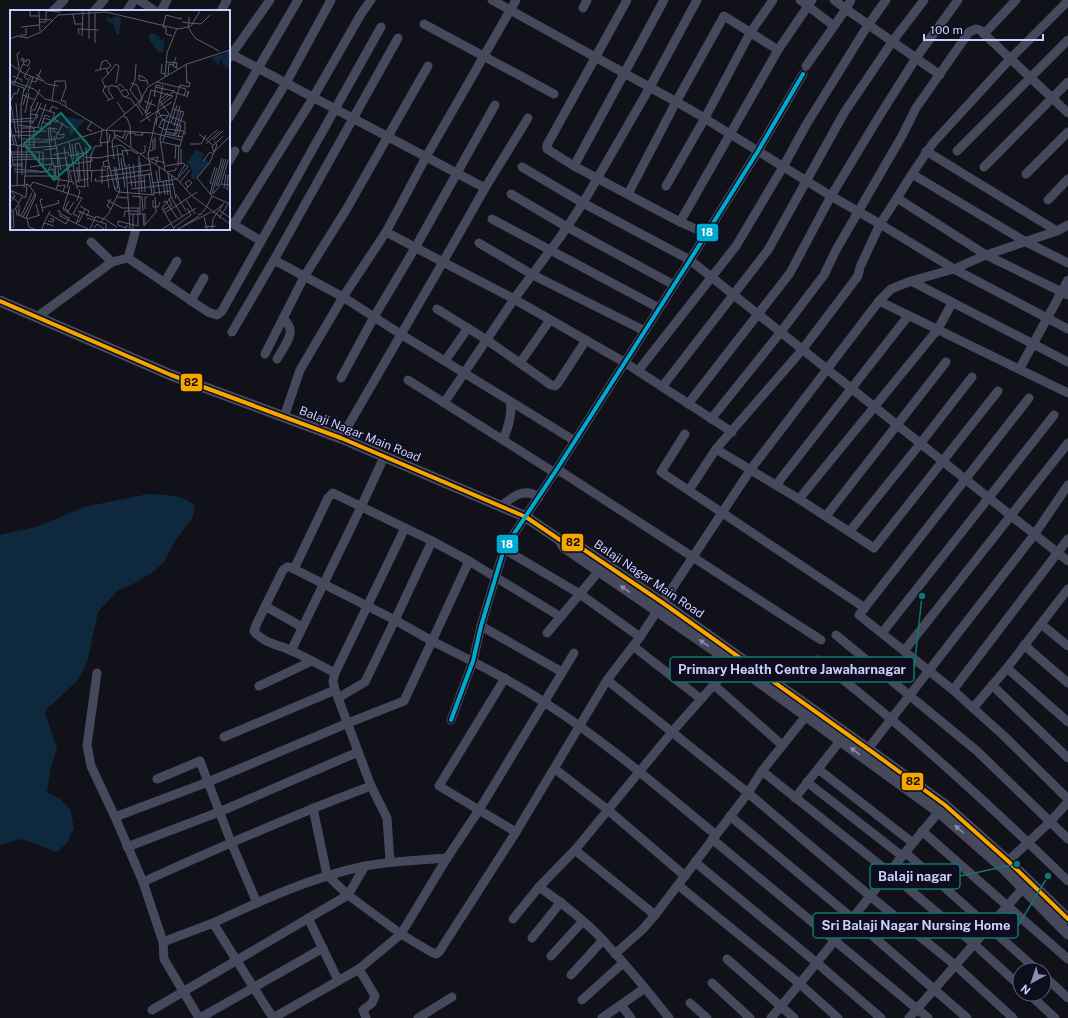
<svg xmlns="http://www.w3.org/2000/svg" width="1068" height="1018" font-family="'Public Sans',sans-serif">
<rect width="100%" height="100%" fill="#11111a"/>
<path fill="#0e293e" d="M148 494C164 495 183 494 195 506L192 519 176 539 164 562 153 572 135 583 118 590 98 612 87 663 77 681 47 709 45 713 57 749 51 766 47 792 60 799 70 809 74 828 67 843 57 852 22 839 0 845V535L36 527 84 507Z"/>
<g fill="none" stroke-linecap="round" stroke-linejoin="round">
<g stroke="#46485b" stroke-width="9">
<path d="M139 0 155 11"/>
<path d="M492 0 691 110 831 196 880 224 860 267 858 276 802 350 716 449 689 490"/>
<path d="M627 0 547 145V149L574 166 680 222 707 234"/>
<path d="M800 0 834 26"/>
<path d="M834 0 846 9 851 0"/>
<path d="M1068 1 1010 59 933 143 912 174 1026 242 1068 263"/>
<path d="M583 8 587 0"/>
<path d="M53 11 64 0"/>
<path d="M94 11 104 0"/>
<path d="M127 11 134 0"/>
<path d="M161 11 167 0"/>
<path d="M221 11 227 0"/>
<path d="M424 24 554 94"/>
<path d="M984 34 1016 0"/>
<path d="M229 53 485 188 443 262 514 299 624 362 732 432"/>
<path d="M229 58 270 0"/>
<path d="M806 66 846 9 940 75"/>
<path d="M229 118 298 0"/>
<path d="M246 148 286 83 331 0"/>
<path d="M926 151 1057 231"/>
<path d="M957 151 1068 40"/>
<path d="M229 161 235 151"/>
<path d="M574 166 664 0"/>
<path d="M522 167 583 203 690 260 1068 561"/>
<path d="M984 167 1068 82"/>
<path d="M912 174 897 198 880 224 954 269 1068 329"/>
<path d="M1026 174 1068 132"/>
<path d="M666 186 705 118 750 33 773 0"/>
<path d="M485 188 528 118"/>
<path d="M511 194 567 227 674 285"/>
<path d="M628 194 676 102 724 16 778 50"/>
<path d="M897 198 986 255 1068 295"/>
<path d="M1048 200 1068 179"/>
<path d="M492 219 659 308"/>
<path d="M230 222 261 241"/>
<path d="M680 222 778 50 812 0"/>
<path d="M234 224 310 103 361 14 371 0"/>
<path d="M136 229 128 258 208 312 217 315 222 311 381 27"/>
<path d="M91 242 112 262"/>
<path d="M479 243 533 275 645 331"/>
<path d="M274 260 398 38"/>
<path d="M911 281 1068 362"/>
<path d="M164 283 177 261"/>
<path d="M191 301 204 278"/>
<path d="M879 301 1068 393"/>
<path d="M437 309 487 340 551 385 555 386 558 383 586 340"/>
<path d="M37 317 112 262 128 258"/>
<path d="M232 332 274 260 343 297 402 335 510 401C513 414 508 428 503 440"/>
<path d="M265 354 304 277 346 210 428 66"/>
<path d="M277 359C281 351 292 338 290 329 289 325 286 321 283 318"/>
<path d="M445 361 468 328"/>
<path d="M520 363 550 320"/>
<path d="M1020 368 1068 280"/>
<path d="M638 371 736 246 783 167 806 125 868 25 886 0"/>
<path d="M341 378 374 317 415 248 495 105"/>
<path d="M408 380 555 473"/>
<path d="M662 387 768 250 844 113 892 42 924 0"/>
<path d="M1029 398 859 615 953 690 1003 735 1068 799"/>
<path d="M510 401 575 441"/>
<path d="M444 403 514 299 561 236 583 203 650 87 697 0"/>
<path d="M688 404 790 273 831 196 880 115 916 58 958 0"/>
<path d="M284 417 300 370 343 297 386 232 426 157 516 0"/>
<path d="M711 419 780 333 824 275 836 250 902 136 916 108 969 32 976 29 980 30 1068 113"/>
<path d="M685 434 661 472 865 608"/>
<path d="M341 438 443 262 386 232"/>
<path d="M716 449 799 499 874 548 998 391"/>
<path d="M557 469 821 640"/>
<path d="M776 485 908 316"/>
<path d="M799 499 938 329 952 303"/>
<path d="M501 506C513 497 523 487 539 497"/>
<path d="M826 516 946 362"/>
<path d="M850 531 920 444 972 377"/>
<path d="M504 549 580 594 640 637"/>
<path d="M294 569 328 498 333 493 432 541 469 561"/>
<path d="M265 606 302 627"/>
<path d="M561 617 469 561 432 641C470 660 508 679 544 702 605 741 660 789 715 834"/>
<path d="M1041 624 1068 646"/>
<path d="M481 626 562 672"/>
<path d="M547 633 599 571"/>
<path d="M882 633 1054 415"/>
<path d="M836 635 977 751 1068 839"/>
<path d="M1024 645 1068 683"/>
<path d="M633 646 701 699"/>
<path d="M291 651 361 507 384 457"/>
<path d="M904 651 1068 443"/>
<path d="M818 660C906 728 988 803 1068 881"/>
<path d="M1007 668 1068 722"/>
<path d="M97 673 87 745 91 766 115 817 143 882 163 942 164 959 199 1018"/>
<path d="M335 673 405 528"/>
<path d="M505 678 439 786 516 832"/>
<path d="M607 680 748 793 870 896 955 965 1013 1018"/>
<path d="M714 685 782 745"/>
<path d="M992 685 1068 758"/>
<path d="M259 686 312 661"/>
<path d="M953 690 1068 539"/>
<path d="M338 698 365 682 395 620 432 541"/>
<path d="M973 708 1007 668 1068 589"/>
<path d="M451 720 473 661 481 626 504 549 557 469 690 260 758 151 803 74"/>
<path d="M224 737 335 690"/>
<path d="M868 749 1034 535 1068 485"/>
<path d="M555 769 608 810 685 876"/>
<path d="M818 769 913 843"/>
<path d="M762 771 890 873 974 944 1020 986"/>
<path d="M157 779 200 761 231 842 257 903"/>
<path d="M807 782 902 856"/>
<path d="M795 798 840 741"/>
<path d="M313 808 327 875 348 895 401 934 431 952 436 954 439 952 516 832 607 680 640 637 751 469 879 301 891 289 911 281 954 269 986 255 1057 231 1068 225"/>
<path d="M730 816 852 918 967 1018"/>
<path d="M115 817 208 782 348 723 404 701 432 641 395 620 290 567H287L283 570 256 625 254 631C262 642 278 645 290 650 305 657 320 665 335 673L333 681 335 690 371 786 387 818 390 862"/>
<path d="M922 831 1068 959"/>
<path d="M712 839 928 1018"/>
<path d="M127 847 219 812 358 752"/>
<path d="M575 850 655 915"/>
<path d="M906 853 1037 970"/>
<path d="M1008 861 1050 822 1068 802"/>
<path d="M695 862 817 963 881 1018"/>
<path d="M143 882C218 848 293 815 371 786"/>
<path d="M678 885 800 984 838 1018"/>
<path d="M539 887 575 850 672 732 733 663"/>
<path d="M308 918 338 980"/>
<path d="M513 919 539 887C562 903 584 920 603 940 626 965 648 991 669 1018"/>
<path d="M213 923C262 900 312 877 365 866 392 861 420 860 447 858"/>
<path d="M532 938 561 902"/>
<path d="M163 942 213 923 273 1018"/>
<path d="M615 954 642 930 655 915 748 793 762 771 806 716"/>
<path d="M551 956 583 921"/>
<path d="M727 959 794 1018"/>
<path d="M359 969 401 934 447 858 479 810 574 653"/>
<path d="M571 975 603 940"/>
<path d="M1044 976 1068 998"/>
<path d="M712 983 750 1018"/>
<path d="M1029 994 1055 1018"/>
<path d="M582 1000 623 963"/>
<path d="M690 1003 707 1018"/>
<path d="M621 1005 631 1018"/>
<path d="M152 1010 348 895 365 866"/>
<path d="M200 1018 323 948"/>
<path d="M273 1018 359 969 375 996 372 1003 363 1010 366 1018"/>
<path d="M418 1018 452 997"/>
<path d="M602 1018 645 988"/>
<path d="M771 1018C830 949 884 876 943 807"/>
<path d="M909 1018 1024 887"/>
</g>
<g stroke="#46485b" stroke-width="11">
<path d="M0 301 171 375 341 438 526 517 560 540 568 539 663 603 868 749 945 805 1008 861 1068 919"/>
<path d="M560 540 564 547 733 663 939 812 1002 867 1068 934"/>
</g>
<g stroke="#0d0d1e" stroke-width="7">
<path id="bus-1" d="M0 301 171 375 341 438 526 517 560 540 568 539 663 603 868 749 945 805 1008 861 1068 919"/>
</g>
<g stroke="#0d0d1e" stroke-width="7">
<path id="bus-2" d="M451 720 473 661 481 626 504 549 557 469 690 260 758 151 803 74"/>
</g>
<use href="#bus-1" stroke="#f7a600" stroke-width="4"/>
<use href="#bus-2" stroke="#00a9ce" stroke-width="4"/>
</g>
<defs><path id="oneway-solid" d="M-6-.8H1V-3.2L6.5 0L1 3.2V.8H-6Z"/></defs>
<g fill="#898cac">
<use href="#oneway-solid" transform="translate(625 589) rotate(-146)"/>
<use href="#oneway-solid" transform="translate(704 643) rotate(-145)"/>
<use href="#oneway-solid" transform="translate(855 751) rotate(-144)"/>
<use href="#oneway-solid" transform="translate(959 829) rotate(-139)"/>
</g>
<g text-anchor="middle" stroke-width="3" stroke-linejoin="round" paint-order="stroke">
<g font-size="12" fill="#cccffd" stroke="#0d0d1e">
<text transform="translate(360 434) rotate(22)" y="4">Balaji Nagar Main Road</text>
<text transform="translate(649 579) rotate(34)" y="4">Balaji Nagar Main Road</text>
</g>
</g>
<g transform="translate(10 10)">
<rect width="220" height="220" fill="#11111a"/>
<path d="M97 5 99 9 108 6 111 9 109 25 106 24 104 14 97 12ZM142 23 149 26 150 30 155 28 153 42H149L140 31 139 25ZM217 41H220V58H216L211 50 214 51 211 49 209 51 210 57 202 47 215 44ZM57 107 73 110 77 108 60 126 59 115 54 111ZM186 140 195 144 191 151 195 149 199 152 185 170 181 168 182 160 177 152Z" fill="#0e293e"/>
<path fill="none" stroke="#5c5d75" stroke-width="1" d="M20 1V6H29M29 1 30 21M36 1 51 2M63 4 65 14H73M179 7V13L191 14 200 5M29 9 42 10M29 12H36V1M172 12 179 13 178 17 181 16 190 1M11 17 29 15M69 24 68 19 89 20M10 25H16V18M72 26 73 1M162 26 156 24V18L153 17 156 5 171 9V7M0 29 7 26 17 28 31 22 48 5 96 2 168 19 178 17 185 28 209 41M79 29V1M85 33V3M166 47 163 56 169 59M156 52 167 53 166 58M0 54 13 63 33 71M126 54 125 70 120 80 129 92M152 54 151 63 155 64M176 55 177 73M9 59 7 44 10 42M90 59 92 52 96 50 101 56 97 59M85 61 96 58 98 64 106 54 109 56 106 73M26 64 37 74 48 76M98 64 92 70 95 77 99 76M158 65 159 54 163 55M3 66 12 70 11 72M155 67 157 43 167 18M18 70 14 67 20 57M21 71 26 72 31 60M137 71 129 70V65L135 68 137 70 138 75M147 72 176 79 174 86M121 73 127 75 132 88M4 74 13 54 14 51V49L12 48 11 50 12 51H14L16 52 17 49 20 51 18 56 13 54M95 76 93 81 99 90M107 76 113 86 121 89 125 95M145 77 164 81M14 78 2 74V71L24 79 35 89 48 92 94 120M14 81 21 66M111 81 116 79 119 84 116 87M178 81 177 87 179 81M18 82 23 67M163 82 176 86M13 85 25 90M146 86H144L146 75 151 76M133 87 129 95 138 104M42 90 45 71H55L56 77 51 91H55L56 96M97 91 103 88 98 80 101 75 107 77 110 74 114 78M134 91 146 96M107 92 115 104M151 92 165 80M0 93 4 83 7 84 9 78M6 93 9 129M31 93 29 98 45 103 40 115 33 112M126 94 133 105M1 95 6 123M13 95 17 83M21 98 30 79M21 100H25L28 92M40 101 42 96 48 99M148 101 153 110 171 116 168 127M137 102 142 90M15 103 19 83M20 104 28 105 26 109M135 104 141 80 163 86 150 96M113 106 117 108 120 116 121 137M159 106 175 112V125M34 108 47 112 48 110M43 108 58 118M0 110 23 108M140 111 136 105 141 102M155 111 150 129 155 161M0 112 23 111M130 112 162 92M20 113H23L29 98M161 113 167 95M0 115 4 135M8 115 30 118M146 115 147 108 152 105 158 106M164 116 170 96M28 117 36 94M40 117 42 132M11 118H24V138M42 120 44 121 45 122 48 123 50 125 54 124V127L47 129 46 126 48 123 53 113M156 120 149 117 152 110 156 109 159 104 149 90 158 83M82 121 77 119 82 111M92 121 90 133 99 132 100 124M104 121 105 127 167 169 182 186 220 214M6 122 36 121M156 122 166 124 174 102 163 99M29 123 35 105 40 107M97 123 96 120 129 92 138 77 177 54 220 40M143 123 171 130M4 124 7 136M155 124 172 127M189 124 204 136M0 126 27 125M44 126 51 160M164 126 171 101M213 126 202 137 204 142 220 126M11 129H31M197 129 207 120M32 130 46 129M115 130 118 123H125V125H133L132 122M203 130 213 121M153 131 170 75 179 77 180 73 177 72M13 132H40M59 132 67 178 70 181 67 191M151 132 170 136 174 121 157 119M0 134 20 138 45 136 94 120 143 123M62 134 64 149M180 134H191L196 125M196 134 210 121M9 135H24M19 137 21 96M54 137 59 170 57 178M101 137 111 135 116 139 118 145M107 137 110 160M34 140 48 138M112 140 115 157M145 140V127M68 141 70 169M112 141 121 140 128 144M139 141 143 140V129M0 142H33V155M29 142 30 156M2 144 26 145M130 144 135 142V135M138 144 144 179M43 145 58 142 59 146 79 142M138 145 153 75M81 146 85 136H91V132M98 146 113 144M129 146V185M2 147H26M111 148 115 178M67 149 65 134 69 133 74 147 89 148 98 146M104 149 102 131 106 125 113 128 116 120M139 149 148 147 146 154M141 149 155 153M165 149 166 135M2 150 58 148M56 150 62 171M98 150 93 152 94 157 100 156M193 151 200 142 203 144M43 152 44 157 82 151V147M130 152 132 182M13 154H4V156H13M119 154 122 177M123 154 126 179M171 154V139M45 155 46 169 63 172 64 175M92 156V174M155 156 173 153 178 157 167 169M168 156 169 135M20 157 42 154M67 157 69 173M104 157 108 178H104M106 157 110 183M149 157 150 171M4 159 29 161M80 159 81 143M0 160 3 153 1 140M77 160 78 177M60 161 96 160M101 161 141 154M146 161 150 185M5 162H37L42 154 38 118 47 119M30 162 44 159V171M157 162 166 160V157M139 163 142 185M158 163 161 187 172 206M12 165 11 95 14 78M97 165 99 178M134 165 135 182M161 165 166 189M219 165 220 181M15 166H46M168 166 175 155M90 167 140 160M99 167 97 158H100M86 168 85 171H91L141 164M156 170 158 185M66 171 78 169 76 137M153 171 155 185M81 172 82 160M170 172 180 160M118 173 136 171M142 173 167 169M15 174 19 175 26 185 16 208M202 174 200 173 205 157M211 174 218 150M7 175 8 136M0 176 15 175M48 176 55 175 53 182M60 176 53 199 62 205M67 176 75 177 73 148M206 176 214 149M208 176 216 149M20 177 23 172 72 188 63 204 69 207M14 178 17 138M214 178 216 164M121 179 164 174M176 179 182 173 179 170 175 173 178 177M0 180 5 186 0 192M0 180 13 186M46 180 49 170 47 144M217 180 218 165M1 182 0 185 9 193M109 182 144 185V179M144 183 160 181M166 184 176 201M200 184 207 158M202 184 212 148M203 184 211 174 220 175M122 186 132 187 133 201M202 186 187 168 200 152 207 135 204 131M107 187 118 188 116 155M161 187 152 198 164 219M118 188 120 219M101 189 97 196 101 199M97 190 112 198H130M143 190V197H148L150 192M176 190 185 204M153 192 156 191 161 199 187 182M26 194 29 206M70 196 79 201 77 206M0 198 3 201 4 217 0 218M32 198 49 193 48 190M6 199 7 205H9V195M135 199V187H138M153 200 162 195 159 189M209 200 219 207M47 201H50V206L78 219M59 201 55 199 59 191M68 201 85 208M33 202 30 190 33 189M0 203 6 198 12 187H16L17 174M57 203 64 192M154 203 161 199 167 208M202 203 212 195M1 204V218M39 204 56 214 59 208 51 204M119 204H135V214M123 204V219M130 204V186M133 204 134 216 146 202 145 187M188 204 190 205 196 198 202 186 220 194M9 205 17 209 19 217 24 219M11 206 22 183M13 207 25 184M114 207 115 201H128M194 207 197 219M77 208 96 214V219M93 208 107 217M209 208 219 193M17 209 30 205M38 211 43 212 44 209H40M67 211 69 212 75 199M91 212 99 203 109 182 105 180 98 150 97 122M34 213 40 201M66 214 71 201M117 215 116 218 108 215V211L128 216V198M173 216 189 206M194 217 206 216M84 218 87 214 94 219M163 218 181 205 177 198M32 219 34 213 44 216M80 219 86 206 93 209M152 219 186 198M168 219 201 202M202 219 203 209 214 193"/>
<path fill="#0f766e" fill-opacity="0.15" stroke="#0f766e" stroke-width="2" d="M51 103 81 138 44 170 14 134Z"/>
<rect width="220" height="220" fill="none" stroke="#cccffd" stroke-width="2"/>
</g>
<path fill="none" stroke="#0f766e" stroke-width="1.5" d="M922 596L914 669M1017 864L960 876M1048 876L1018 926"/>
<g fill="#0f766e" stroke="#0d0d1e" stroke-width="1.5">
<circle cx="922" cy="596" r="4"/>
<circle cx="1017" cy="864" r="4"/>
<circle cx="1048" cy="876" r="4"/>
</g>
<g fill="#0d0d1e" stroke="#0f766e" stroke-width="1.5">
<rect x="670" y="657" width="244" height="25" rx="4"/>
<rect x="870" y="864" width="90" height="25" rx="4"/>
<rect x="813" y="913" width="205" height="25" rx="4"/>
</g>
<g font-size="13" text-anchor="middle" font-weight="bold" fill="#cccffd">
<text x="792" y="674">Primary Health Centre Jawaharnagar</text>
<text x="915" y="881">Balaji nagar</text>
<text x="916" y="930">Sri Balaji Nagar Nursing Home</text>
</g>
<g stroke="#0d0d1e" stroke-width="1.5">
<rect x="696" y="223" width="23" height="19" rx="4" fill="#00a9ce"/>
<rect x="180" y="373" width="23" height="19" rx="4" fill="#f7a600"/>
<rect x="561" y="533" width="23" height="19" rx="4" fill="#f7a600"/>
<rect x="496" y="534" width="23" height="20" rx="4" fill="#00a9ce"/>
<rect x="901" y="772" width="23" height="19" rx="4" fill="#f7a600"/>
</g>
<g font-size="11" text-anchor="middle" font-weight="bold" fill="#fff">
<text x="707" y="236">18</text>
<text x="507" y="548">18</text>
</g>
<g font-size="11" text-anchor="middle" font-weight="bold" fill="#111">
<text x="191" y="386">82</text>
<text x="573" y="546">82</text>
<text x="913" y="785">82</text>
</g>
<g transform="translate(1032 982) rotate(220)"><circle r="19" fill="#0d0d1e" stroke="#595b77"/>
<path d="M0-3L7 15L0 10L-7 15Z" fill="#8b8cae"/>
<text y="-6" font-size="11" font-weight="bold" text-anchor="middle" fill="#cccffd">N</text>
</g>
<path d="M924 34v6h119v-6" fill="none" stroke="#cccffd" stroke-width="2"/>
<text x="930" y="34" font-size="12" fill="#cccffd" stroke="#0d0d1e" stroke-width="3" paint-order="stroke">100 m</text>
</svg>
